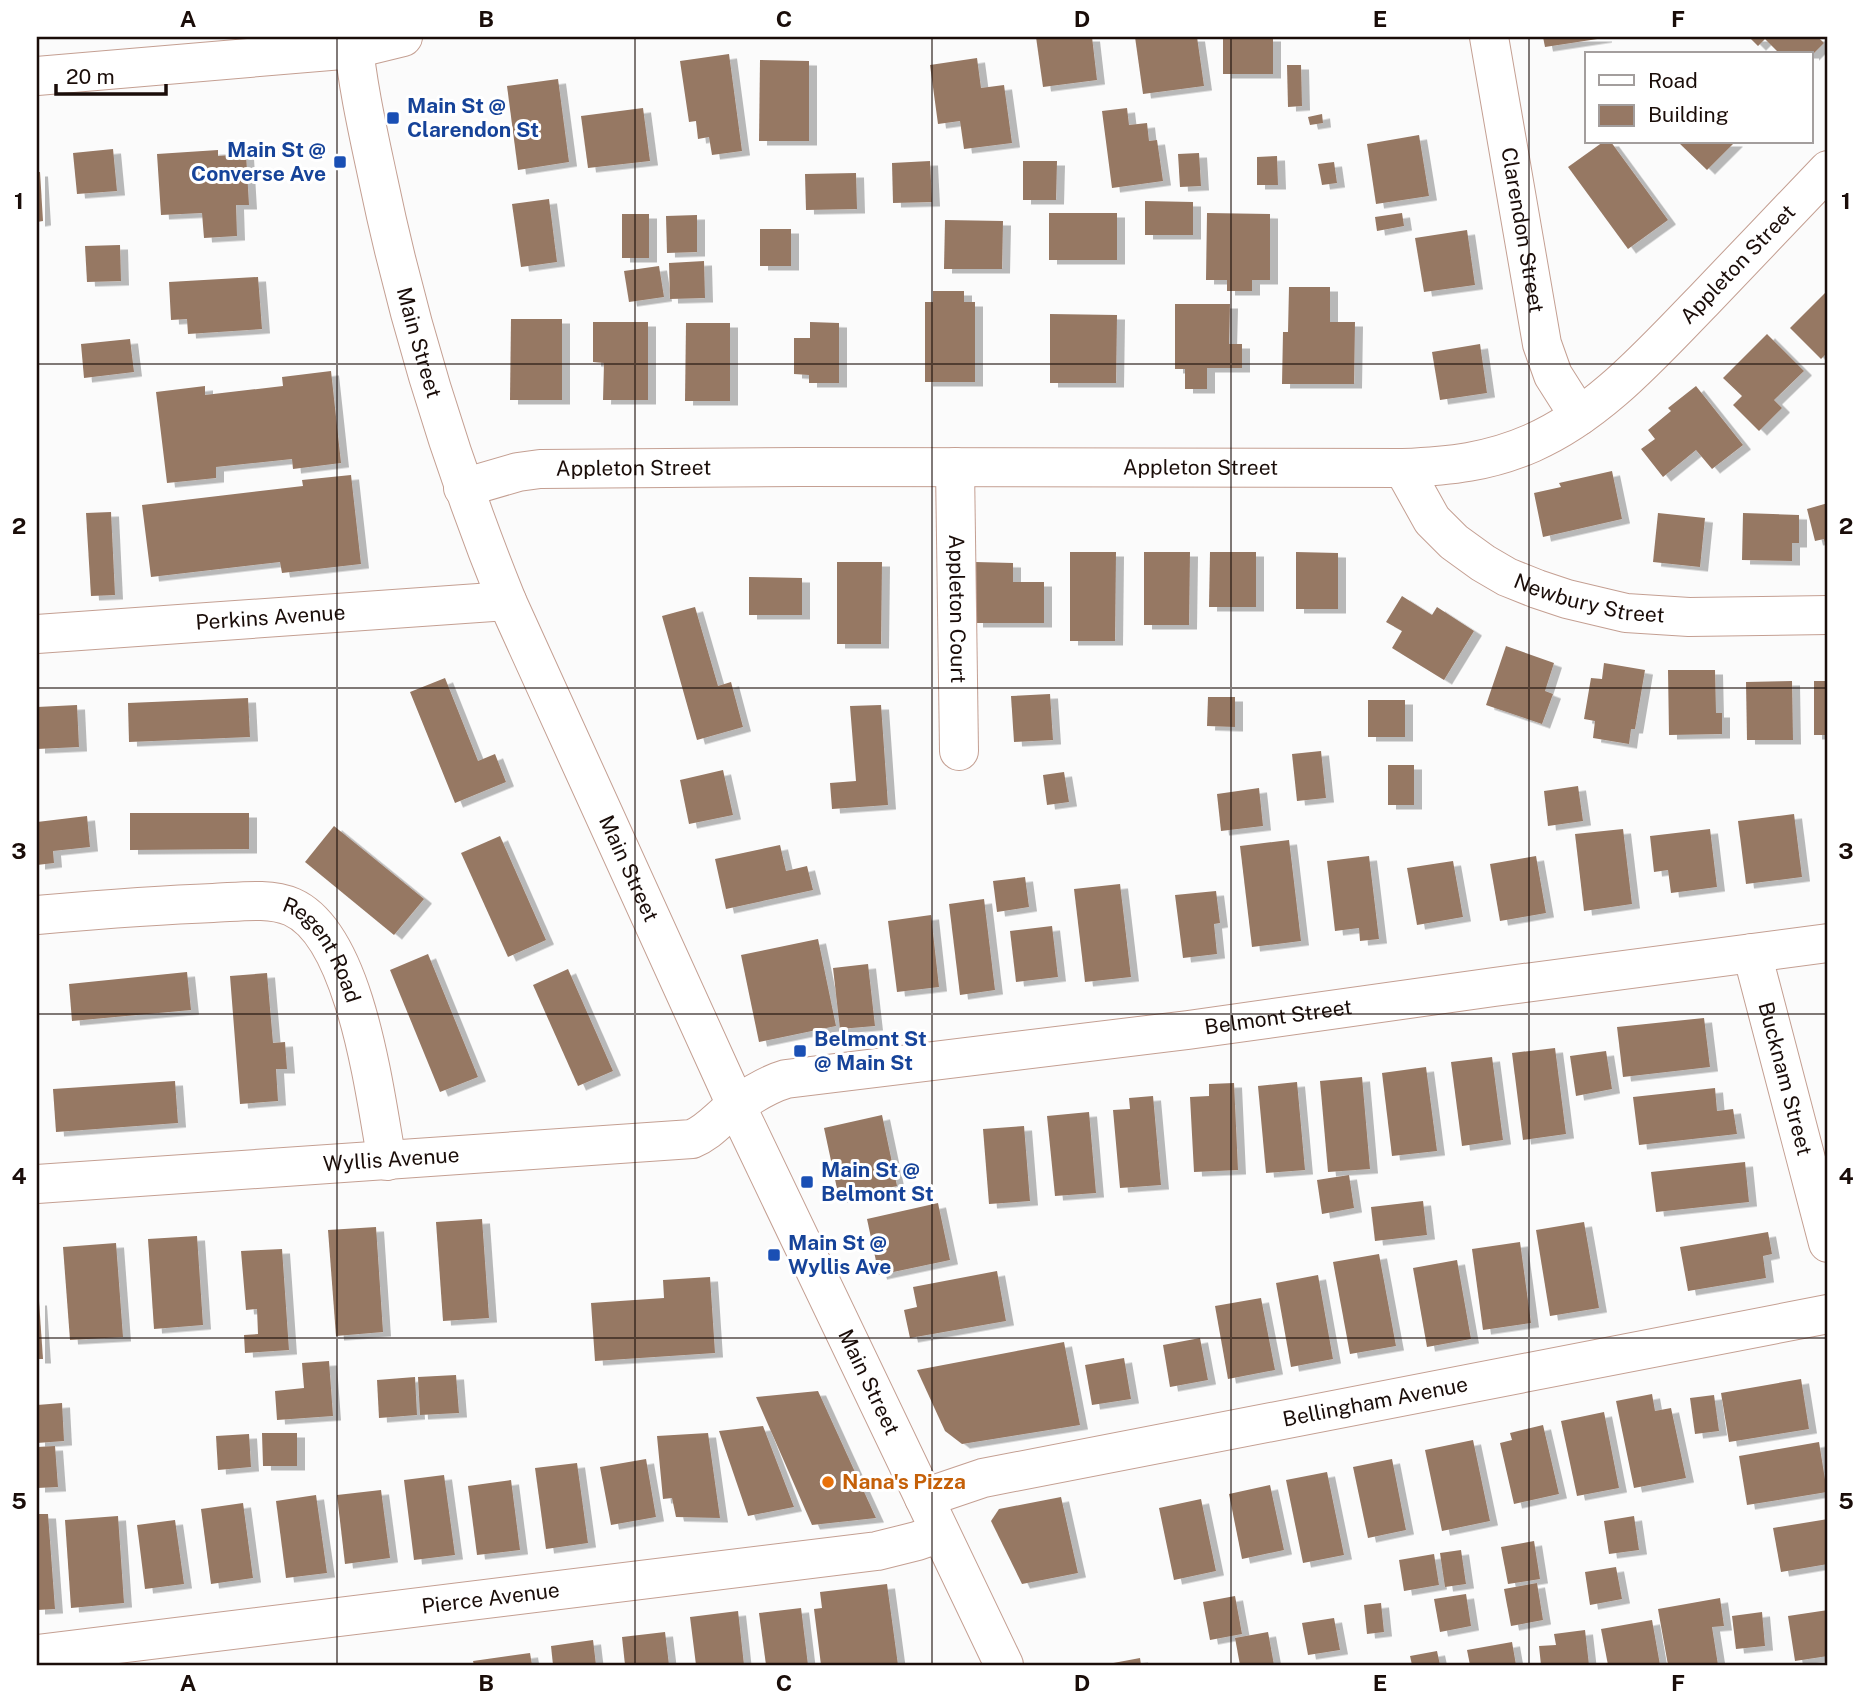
<svg xmlns="http://www.w3.org/2000/svg" width="1865" height="1702" font-family="'Public Sans',sans-serif">
<defs>
<filter id="shadow"><feDropShadow dx="8" dy="4.5" stdDeviation="0" flood-color="#0004"/></filter>
</defs>
<rect width="100%" height="100%" fill="#fbfbfb"/>
<g fill="#967864" filter="url(#shadow)">
<path d="M1036 37H1092L1097 80 1043 87Z"/>
<path d="M1135 37H1197L1204 86 1143 94Z"/>
<rect x="1223" y="37" width="50" height="37"/>
<path d="M1543 37H1604V38L1545 47Z"/>
<path d="M1749 37H1818L1824 43 1811 56V54H1780L1765 39 1758 46Z"/>
<path d="M729 54 742 151 712 155 709 137 698 139 696 121 689 122 680 61Z"/>
<path d="M977 58 981 88 1004 85 1012 143 964 149 960 121 938 124 930 65Z"/>
<path d="M760 60 809 61V141H759Z"/>
<path d="M1287 65H1301L1302 106 1288 107Z"/>
<path d="M558 79 569 162 518 170 507 86Z"/>
<path d="M643 108 650 161 588 168 581 116Z"/>
<path d="M1127 108 1129 125 1147 123 1149 141 1157 140 1163 181 1112 188 1102 111Z"/>
<path d="M1322 114 1323 123 1310 125 1308 117Z"/>
<path d="M1419 135 1429 196 1376 204 1367 144Z"/>
<path d="M1603 142H1611L1668 220 1628 249 1568 167Z"/>
<path d="M1678 142H1735L1707 170Z"/>
<path d="M113 149 117 191 77 194 73 153Z"/>
<path d="M218 150V156L246 154 249 205H236L237 236 204 238 202 213 161 215 157 154Z"/>
<path d="M1199 153 1201 186 1180 187 1178 154Z"/>
<path d="M1277 156 1278 185H1257V157Z"/>
<path d="M930 161 932 202 893 203 892 163Z"/>
<path d="M1023 161H1057L1056 200H1023Z"/>
<path d="M1334 162 1337 183 1322 185 1318 164Z"/>
<path d="M37 172H40L43 221 37 222Z"/>
<path d="M856 173 857 209 806 210 805 174Z"/>
<path d="M549 199 557 262 521 267 512 204Z"/>
<path d="M1145 201 1193 202V235H1145Z"/>
<rect x="1049" y="213" width="68" height="47"/>
<path d="M1207 213 1270 214V280H1252V291H1227V280H1206Z"/>
<path d="M1402 213 1404 226 1377 231 1375 217Z"/>
<rect x="622" y="214" width="27" height="44"/>
<path d="M697 215V252L667 253 666 216Z"/>
<path d="M945 220 1003 221 1002 269H944Z"/>
<rect x="760" y="229" width="31" height="37"/>
<path d="M1467 230 1475 285 1424 292 1415 238Z"/>
<path d="M120 245 121 281 87 282 85 246Z"/>
<path d="M704 261 705 298 670 299 669 263Z"/>
<path d="M659 266 664 297 629 302 624 271Z"/>
<path d="M258 277 262 329 188 334 187 319 171 320 169 282Z"/>
<path d="M1289 287H1330V322H1355L1354 384H1282L1283 332H1288Z"/>
<path d="M1828 290V352L1821 359 1790 328Z"/>
<path d="M933 291H964V302H975V382H925V302H933Z"/>
<path d="M1175 304H1230L1229 344H1242V368H1207V389H1185V369H1175Z"/>
<path d="M1050 314 1117 315 1116 383H1050Z"/>
<path d="M511 319H562V400H510Z"/>
<path d="M593 322H648V400H603L604 363 593 362Z"/>
<path d="M810 322 839 323V383H809V375L794 374V338H810Z"/>
<path d="M686 323H730V401H685Z"/>
<path d="M1767 334 1804 371 1774 400 1782 408 1759 431 1733 405 1742 396 1723 378Z"/>
<path d="M130 339 134 372 84 378 81 344Z"/>
<path d="M1480 344 1487 393 1440 400 1432 352Z"/>
<path d="M331 371 341 463 293 469 292 459 216 467V478L167 483 156 392 205 386V395L283 386 282 377Z"/>
<path d="M1696 386 1743 445 1712 469 1696 450 1663 477 1641 449 1655 439 1648 430 1671 411 1668 408Z"/>
<path d="M1612 471 1622 519 1543 537 1534 493 1561 487 1559 483Z"/>
<path d="M351 475 361 564 282 573 280 562 151 577 142 505 303 486 302 480Z"/>
<path d="M1828 503V552H1827L1824 539 1815 541 1807 509Z"/>
<path d="M111 512 115 595 91 596 86 513Z"/>
<path d="M1658 513 1705 518 1700 567 1653 562Z"/>
<path d="M1743 513 1799 515V543H1792V561L1742 560Z"/>
<path d="M1070 552H1116L1115 641H1070Z"/>
<path d="M1144 552H1190L1189 625H1144Z"/>
<path d="M1210 552H1256V607H1209Z"/>
<path d="M1296 552 1338 553V609H1296Z"/>
<path d="M837 562H882L881 644H837Z"/>
<path d="M975 562 1013 563V582H1044V623H975Z"/>
<path d="M749 577 802 578V615H749Z"/>
<path d="M1402 596 1432 615 1437 607 1474 631 1444 680 1392 648 1402 631 1386 622Z"/>
<path d="M695 607 718 686 731 682 743 727 697 740 662 616Z"/>
<path d="M1506 646 1554 663 1545 691 1553 694 1542 724 1486 705Z"/>
<path d="M1604 663 1645 670 1635 729H1631L1629 744 1593 738 1595 721 1584 719 1591 678 1602 679Z"/>
<path d="M1668 670H1715L1716 713H1722V734L1669 735Z"/>
<path d="M445 678 478 761 495 754 506 782 455 803 410 692Z"/>
<path d="M1792 681 1793 740H1747L1746 682Z"/>
<rect x="1814" y="681" width="14" height="54"/>
<path d="M1050 694 1053 740 1014 742 1011 696Z"/>
<path d="M1208 697H1235V727L1207 726Z"/>
<path d="M248 698 250 737 129 742 128 703Z"/>
<rect x="1368" y="700" width="37" height="37"/>
<path d="M77 705 79 747 37 749V707Z"/>
<path d="M881 705 888 805 832 809 830 783 856 781 850 706Z"/>
<path d="M1321 751 1326 798 1297 801 1292 754Z"/>
<rect x="1388" y="765" width="26" height="40"/>
<path d="M723 770 733 815 689 824 680 780Z"/>
<path d="M1064 772 1069 802 1047 805 1043 775Z"/>
<path d="M1578 786 1583 821 1548 826 1544 791Z"/>
<path d="M1259 788 1263 826 1221 831 1217 794Z"/>
<path d="M130 813H249V849L130 850Z"/>
<path d="M1794 814 1802 877 1746 884 1738 821Z"/>
<path d="M87 816 90 847 53 851 54 863 37 865V822Z"/>
<path d="M334 826 424 899 394 935 305 862Z"/>
<path d="M1623 829 1632 904 1584 911 1575 834Z"/>
<path d="M1710 829 1717 887 1671 893 1668 870 1654 872 1650 836Z"/>
<path d="M500 836 546 940 508 957 461 853Z"/>
<path d="M1289 840 1301 941 1252 947 1240 846Z"/>
<path d="M780 845 786 871 807 866 813 890 726 909 715 859Z"/>
<path d="M1369 856 1379 939 1360 941 1359 928 1335 931 1327 861Z"/>
<path d="M1536 856 1546 913 1500 921 1490 864Z"/>
<path d="M1453 861 1463 917 1417 925 1407 868Z"/>
<path d="M1025 877 1029 907 997 912 993 881Z"/>
<path d="M1120 884 1131 977 1085 982 1074 889Z"/>
<path d="M1216 891 1220 923 1214 924 1217 954 1183 958 1175 895Z"/>
<path d="M984 899 995 990 960 995 949 904Z"/>
<path d="M931 915 939 987 897 992 888 921Z"/>
<path d="M1052 926 1058 977 1016 982 1010 931Z"/>
<path d="M818 939 836 1026 759 1042 741 955Z"/>
<path d="M428 954 478 1077 440 1092 390 970Z"/>
<path d="M868 964 875 1026 840 1029 833 968Z"/>
<path d="M568 969 613 1071 578 1086 533 985Z"/>
<path d="M187 972 191 1010 72 1021 69 984Z"/>
<path d="M267 973 273 1043 285 1042 287 1069H276L278 1101 240 1104 230 976Z"/>
<path d="M1704 1018 1710 1067 1623 1077 1617 1027Z"/>
<path d="M1555 1048 1566 1134 1523 1140 1512 1053Z"/>
<path d="M1606 1051 1612 1089 1576 1096 1570 1056Z"/>
<path d="M1492 1057 1503 1140 1462 1146 1451 1062Z"/>
<path d="M1426 1067 1437 1151 1392 1156 1382 1073Z"/>
<path d="M1362 1077 1370 1169 1328 1172 1320 1081Z"/>
<path d="M175 1081 178 1123 56 1132 53 1089Z"/>
<path d="M1297 1082 1305 1170 1266 1173 1258 1086Z"/>
<path d="M1234 1083 1238 1170 1194 1172 1190 1097 1209 1096V1084Z"/>
<path d="M1715 1088 1717 1111 1733 1109 1737 1134 1639 1145 1633 1097Z"/>
<path d="M1153 1096 1161 1185 1120 1188 1113 1110 1130 1109 1129 1098Z"/>
<path d="M1089 1112 1096 1193 1055 1196 1047 1116Z"/>
<path d="M882 1115 897 1186 839 1198 824 1128Z"/>
<path d="M1024 1126 1030 1201 989 1204 983 1129Z"/>
<path d="M1745 1162 1749 1202 1656 1212 1651 1172Z"/>
<path d="M1349 1175 1354 1208 1322 1214 1317 1180Z"/>
<path d="M1423 1201 1427 1235 1375 1241 1371 1207Z"/>
<path d="M938 1203 950 1260 879 1275 867 1219Z"/>
<path d="M482 1219 489 1318 443 1321 436 1222Z"/>
<path d="M1584 1222 1599 1308 1550 1316 1536 1230Z"/>
<path d="M376 1227 383 1332 336 1336 328 1230Z"/>
<path d="M1768 1232 1772 1254 1763 1256 1766 1278 1688 1291 1680 1247Z"/>
<path d="M197 1236 203 1325 154 1329 148 1239Z"/>
<path d="M1520 1242 1531 1323 1483 1330 1472 1249Z"/>
<path d="M116 1243 123 1337 70 1340 63 1247Z"/>
<path d="M282 1249 289 1350 245 1353 244 1335 258 1334 257 1309 246 1310 241 1251Z"/>
<path d="M1379 1254 1396 1346 1350 1354 1333 1262Z"/>
<path d="M1457 1260 1471 1339 1427 1347 1413 1268Z"/>
<path d="M997 1271 1006 1321 910 1338 904 1310 917 1307 913 1287Z"/>
<path d="M1318 1275 1333 1359 1291 1367 1276 1283Z"/>
<path d="M710 1277 715 1353 595 1361 591 1303 664 1298 663 1280Z"/>
<path d="M1261 1298 1275 1370 1228 1379 1215 1306Z"/>
<path d="M37 1301H39L43 1359H37Z"/>
<path d="M1200 1338 1208 1380 1170 1387 1163 1345Z"/>
<path d="M1064 1342 1080 1425 962 1444 945 1431 917 1370Z"/>
<path d="M1124 1358 1131 1399 1092 1405 1085 1365Z"/>
<path d="M329 1361 333 1416 277 1420 275 1391 304 1388 302 1363Z"/>
<path d="M456 1375 459 1413 420 1415 418 1377Z"/>
<path d="M415 1377 417 1415 379 1418 377 1380Z"/>
<path d="M1801 1379 1809 1429 1729 1442 1721 1393Z"/>
<path d="M818 1391 876 1518 812 1525 756 1397Z"/>
<path d="M1652 1394 1655 1411 1671 1408 1686 1478 1634 1488 1616 1401Z"/>
<path d="M1714 1395 1719 1431 1695 1434 1690 1398Z"/>
<path d="M62 1403 64 1441 37 1443V1405Z"/>
<path d="M1604 1412 1619 1488 1577 1496 1561 1421Z"/>
<path d="M1543 1425 1559 1494 1514 1504 1500 1443 1512 1440 1510 1433Z"/>
<path d="M763 1426 794 1507 748 1516 719 1431Z"/>
<path d="M262 1433H297V1466H263Z"/>
<path d="M708 1433 720 1518 676 1517 672 1498 663 1499 657 1436Z"/>
<path d="M249 1434 251 1467 218 1470 216 1436Z"/>
<path d="M1473 1440 1490 1521 1442 1531 1425 1450Z"/>
<path d="M1819 1442 1827 1492 1747 1505 1739 1456Z"/>
<path d="M55 1446 58 1487 37 1488V1447Z"/>
<path d="M646 1459 656 1517 611 1525 600 1467Z"/>
<path d="M1392 1459 1406 1530 1368 1538 1353 1467Z"/>
<path d="M577 1463 588 1543 546 1549 535 1468Z"/>
<path d="M1327 1472 1344 1555 1303 1563 1286 1480Z"/>
<path d="M444 1475 455 1555 414 1560 404 1480Z"/>
<path d="M511 1480 520 1550 477 1555 468 1486Z"/>
<path d="M1270 1485 1284 1550 1242 1559 1229 1494Z"/>
<path d="M381 1490 390 1558 345 1564 337 1495Z"/>
<path d="M316 1495 327 1573 286 1578 276 1501Z"/>
<path d="M1061 1497 1078 1573 1022 1584 991 1521 999 1509Z"/>
<path d="M1201 1499 1216 1571 1174 1580 1159 1508Z"/>
<path d="M243 1503 253 1578 211 1584 201 1509Z"/>
<path d="M37 1514H48L55 1609 37 1610Z"/>
<path d="M118 1516 124 1603 71 1608 65 1520Z"/>
<path d="M1634 1516 1639 1550 1609 1554 1604 1521Z"/>
<path d="M1828 1519V1564L1781 1572 1773 1528Z"/>
<path d="M175 1520 184 1584 145 1589 137 1525Z"/>
<path d="M1534 1541 1540 1579 1508 1584 1501 1547Z"/>
<path d="M1461 1550 1466 1584 1445 1587 1440 1553Z"/>
<path d="M1434 1554 1439 1585 1404 1591 1399 1560Z"/>
<path d="M1616 1567 1622 1599 1590 1605 1585 1572Z"/>
<path d="M1537 1583 1543 1620 1511 1626 1504 1589Z"/>
<path d="M887 1584 898 1665H821L814 1609 822 1608 820 1592Z"/>
<path d="M1466 1594 1471 1626 1440 1632 1434 1599Z"/>
<path d="M1235 1596 1242 1634 1210 1640 1203 1602Z"/>
<path d="M1720 1598 1724 1626 1712 1627 1718 1665H1668L1658 1609Z"/>
<path d="M1381 1603 1384 1632 1367 1634 1364 1605Z"/>
<path d="M801 1608 808 1665H766L759 1613Z"/>
<path d="M1828 1610V1656L1795 1661 1788 1616Z"/>
<path d="M738 1611 744 1665H696L690 1617Z"/>
<path d="M1762 1612 1765 1646 1736 1649 1732 1616Z"/>
<path d="M1334 1618 1340 1650 1308 1655 1302 1623Z"/>
<path d="M1652 1620 1660 1665H1608L1601 1629Z"/>
<path d="M1585 1630 1589 1665H1541L1539 1646 1556 1645 1554 1634Z"/>
<path d="M665 1632 669 1665H625L622 1637Z"/>
<path d="M1268 1632 1274 1665H1240L1235 1638Z"/>
<path d="M593 1640 596 1665H553L551 1646Z"/>
<path d="M1512 1642 1516 1665H1470L1467 1650Z"/>
<path d="M1437 1651 1440 1665H1412L1410 1656Z"/>
<path d="M530 1653 532 1665H474L473 1661Z"/>
<path d="M1140 1658 1141 1665H1108V1664Z"/>
</g>
<g fill="none" stroke-linecap="round" stroke-linejoin="round">
<g stroke="#c49f92" stroke-width="40">
<g id="minor">
<path id="s1" d="M1489 37 1542 344 1553 375 1579 416"/>
<path d="M37 76 354 49 403 37"/>
<path id="s2" d="M955 467 959 751"/>
<path id="s3" d="M1403 468 1432 520 1454 542 1483 563 1507 577 1537 589 1567 599 1626 613 1689 617 1828 615"/>
<path id="s4" d="M463 488 518 472 540 469 801 467 1403 468C1450 466 1489 462 1532 443 1600 413 1652 353 1703 301 1745 257 1786 214 1828 170"/>
<path id="s5" d="M37 634 507 601"/>
<path id="s6" d="M37 915C95 910 154 905 213 903 238 902 269 897 292 907 357 936 375 1097 387 1161"/>
<path id="s7" d="M1752 953 1828 1243"/>
<path id="s8" d="M37 1184 692 1139C710 1132 721 1116 737 1105 751 1095 769 1084 786 1079L1188 1030 1494 987 1828 943"/>
<path id="s9" d="M924 1498 983 1478 1828 1314"/>
<path id="s10" d="M37 1654 877 1551 917 1541 940 1533"/>
</g>
</g>
<g stroke="#c49f92" stroke-width="40">
<g id="major">
<path id="s11" d="M353 37C357 84 368 132 378 179 408 323 452 465 507 601L736 1105 1004 1665"/>
</g>
</g>
<use href="#minor" stroke="#fff" stroke-width="38"/>
<use href="#major" stroke="#fff" stroke-width="38"/>
</g>
<path fill="none" stroke="#1a0d09" stroke-width="2" stroke-opacity="0.55" d="M337 37V1665M635 37V1665M932 37V1665M1231 37V1665M1529 37V1665M37 364H1828M37 688H1828M37 1014H1828M37 1338H1828"/>
<g fill="#1a4fb4" stroke="#fff" stroke-width="2.5">
<rect x="386" y="111" width="14" height="14" rx="3.5"/>
<rect x="333" y="155" width="14" height="14" rx="3.5"/>
<rect x="793" y="1044" width="14" height="14" rx="3.5"/>
<rect x="800" y="1175" width="14" height="14" rx="3.5"/>
<rect x="767" y="1248" width="14" height="14" rx="3.5"/>
</g>
<circle fill="#e8710a" stroke="#fff" stroke-width="2.5" cx="828" cy="1482" r="7"/>
<g text-anchor="middle" stroke-width="6" stroke-linejoin="round" paint-order="stroke">
<g font-size="21" font-weight="bold" fill="#164399" stroke="#fff" text-anchor="start">
<text x="407" y="113">Main St @<tspan x="407" dy="24">Clarendon St</tspan></text>
<text x="326" y="157" text-anchor="end">Main St @<tspan x="326" dy="24">Converse Ave</tspan></text>
<text x="814" y="1046">Belmont St<tspan x="814" dy="24">@ Main St</tspan></text>
<text x="821" y="1177">Main St @<tspan x="821" dy="24">Belmont St</tspan></text>
<text x="788" y="1250">Main St @<tspan x="788" dy="24">Wyllis Ave</tspan></text>
</g>
<g font-size="21" fill="#1a0d09" stroke="#fff">
<text dy="7" stroke="none"><textPath href="#s1" startOffset="196">Clarendon Street</textPath></text>
<text dy="7" stroke="none"><textPath href="#s4" startOffset="1349">Appleton Street</textPath></text>
<text dy="7" stroke="none"><textPath href="#s11" startOffset="313">Main Street</textPath></text>
<text dy="7" stroke="none"><textPath href="#s4" startOffset="740">Appleton Street</textPath></text>
<text dy="7" stroke="none"><textPath href="#s4" startOffset="173">Appleton Street</textPath></text>
<text dy="7" stroke="none"><textPath href="#s3" startOffset="240">Newbury Street</textPath></text>
<text dy="7" stroke="none"><textPath href="#s2" startOffset="142">Appleton Court</textPath></text>
<text dy="7" stroke="none"><textPath href="#s5" startOffset="234">Perkins Avenue</textPath></text>
<text dy="7" stroke="none"><textPath href="#s11" startOffset="880">Main Street</textPath></text>
<text dy="7" stroke="none"><textPath href="#s6" startOffset="310">Regent Road</textPath></text>
<text dy="7" stroke="none"><textPath href="#s8" startOffset="1265">Belmont Street</textPath></text>
<text dy="7" stroke="none"><textPath href="#s7" startOffset="130">Bucknam Street</textPath></text>
<text dy="7" stroke="none"><textPath href="#s8" startOffset="355">Wyllis Avenue</textPath></text>
<text dy="7" stroke="none"><textPath href="#s11" startOffset="1447">Main Street</textPath></text>
<text dy="7" stroke="none"><textPath href="#s9" startOffset="462">Bellingham Avenue</textPath></text>
<text dy="7" stroke="none"><textPath href="#s10" startOffset="457">Pierce Avenue</textPath></text>
</g>
<g font-size="21" font-weight="bold" fill="#c56008" stroke="#fff" text-anchor="start">
<text x="842" y="1489">Nana's Pizza</text>
</g>
</g>
<rect width="1865" height="1702" fill="none" stroke="#ffffff" stroke-width="77"/>
<rect x="1585" y="52" width="228" height="91" fill="#ffffff" stroke="#a39e9d" stroke-width="2"/>
<rect x="1599" y="75" width="35" height="10" fill="#ffffff" stroke="#a39e9d" stroke-width="2"/>
<text x="1648" y="88" font-size="21" fill="#1a0d09">Road</text>
<rect x="1599" y="105" width="35" height="21" fill="#967864" stroke="#a39e9d" stroke-width="2"/>
<text x="1648" y="122" font-size="21" fill="#1a0d09">Building</text>
<path d="M56 84v10h110v-10" fill="none" stroke="#1a0d09" stroke-width="3.5"/>
<text x="66" y="84" font-size="21" fill="#1a0d09" stroke="#ffffff" stroke-width="5" paint-order="stroke">20 m</text>
<rect x="38" y="38" width="1788" height="1626" fill="none" stroke="#1a0d09" stroke-width="2.5"/>
<g font-size="23" text-anchor="middle" font-weight="bold" fill="#1a0d09">
<text x="188" y="27">A</text>
<text x="486" y="27">B</text>
<text x="784" y="27">C</text>
<text x="1082" y="27">D</text>
<text x="1380" y="27">E</text>
<text x="1678" y="27">F</text>
<text x="19" y="209">1</text>
<text x="1846" y="209">1</text>
<text x="19" y="534">2</text>
<text x="1846" y="534">2</text>
<text x="19" y="859">3</text>
<text x="1846" y="859">3</text>
<text x="19" y="1184">4</text>
<text x="1846" y="1184">4</text>
<text x="19" y="1509">5</text>
<text x="1846" y="1509">5</text>
<text x="188" y="1691">A</text>
<text x="486" y="1691">B</text>
<text x="784" y="1691">C</text>
<text x="1082" y="1691">D</text>
<text x="1380" y="1691">E</text>
<text x="1678" y="1691">F</text>
</g>
</svg>
